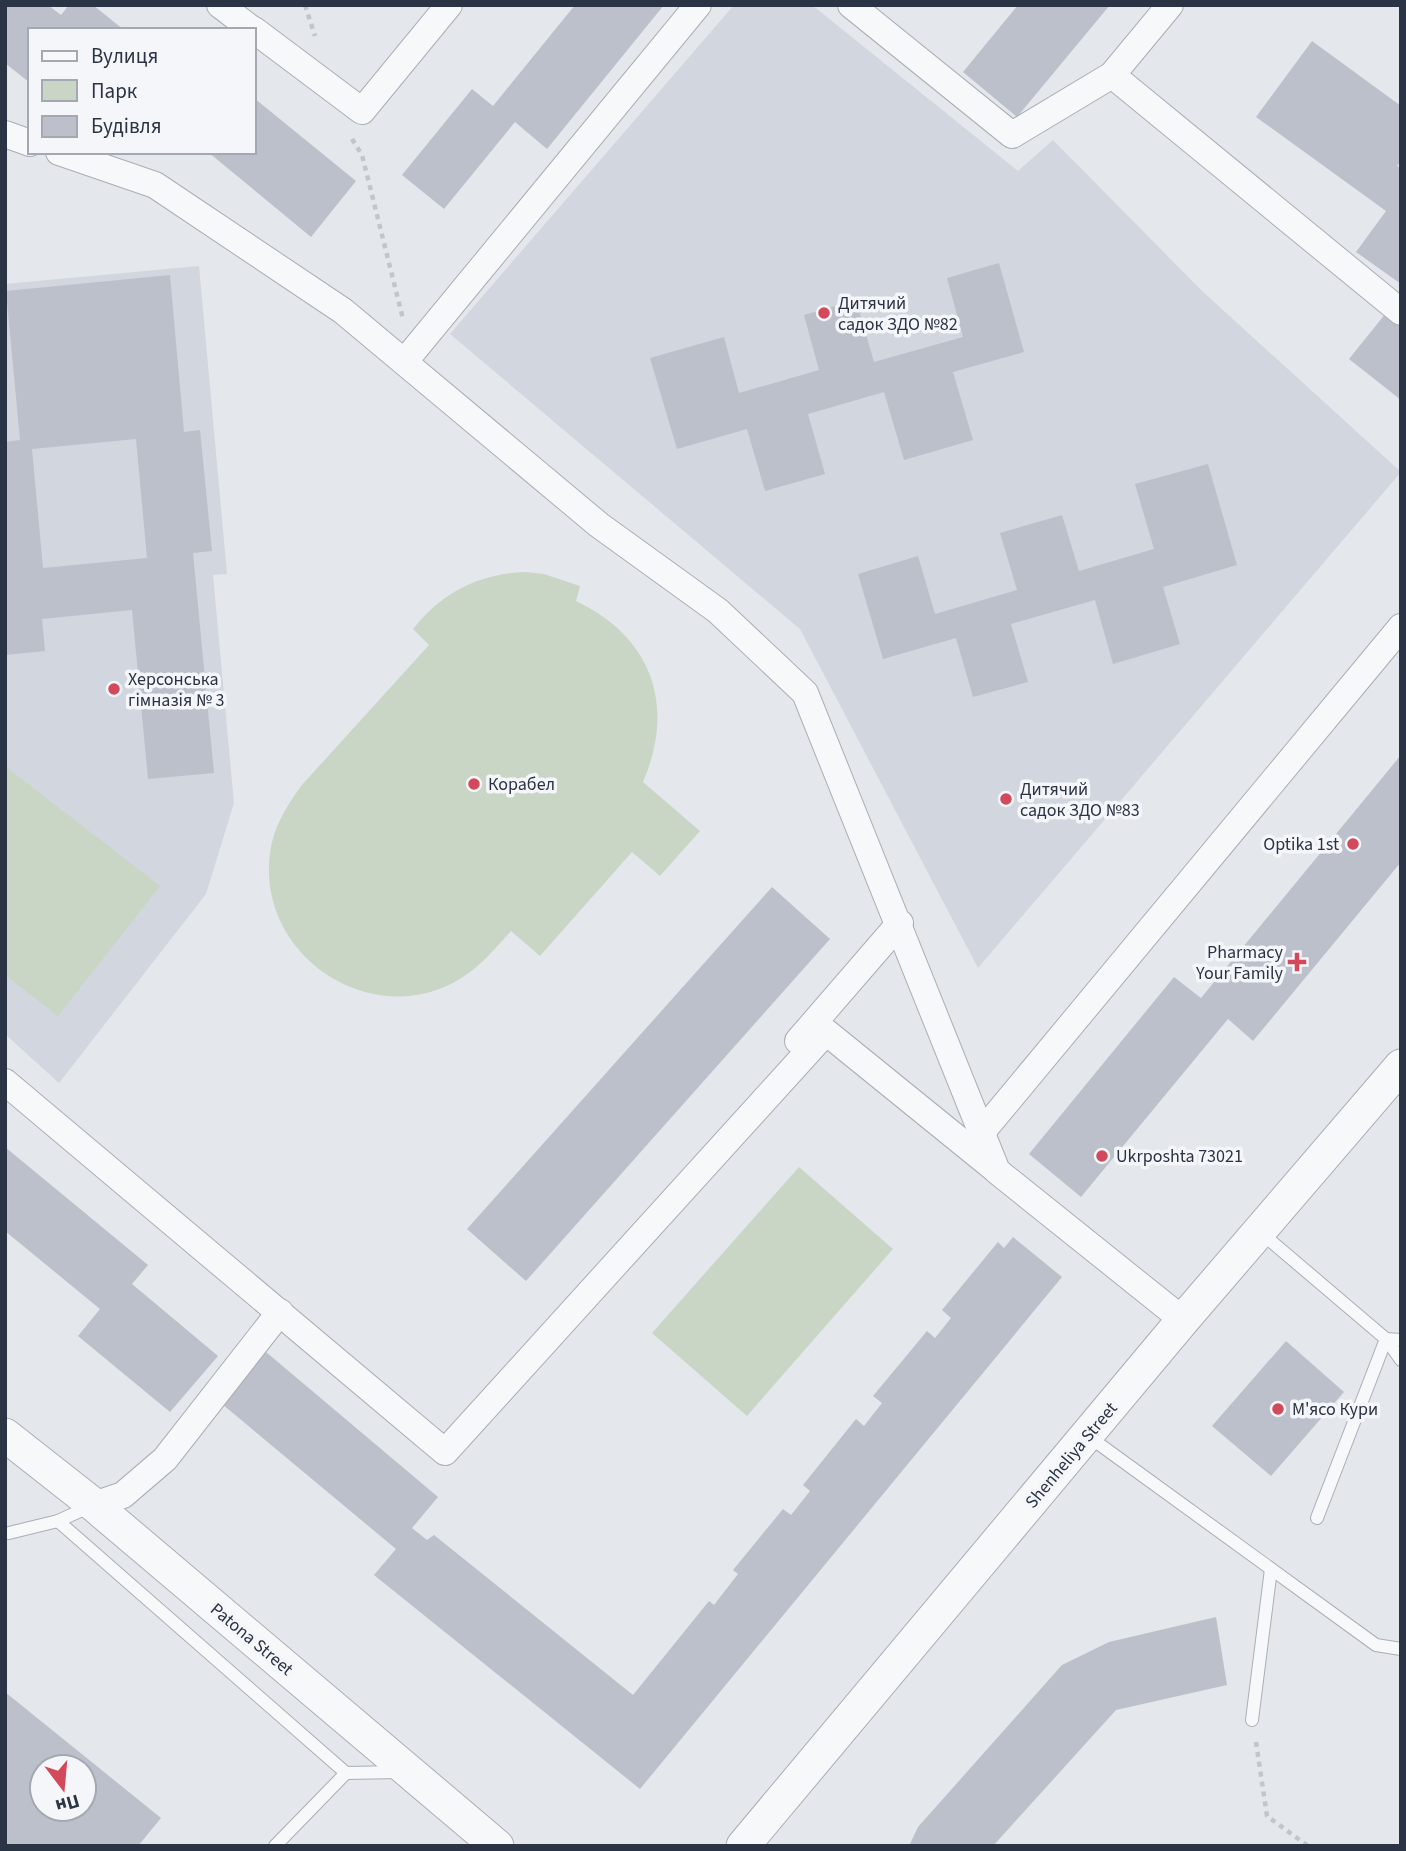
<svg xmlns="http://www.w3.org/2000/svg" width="1406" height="1851" font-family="'Source Sans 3',sans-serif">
<rect width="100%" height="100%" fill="#e4e7ec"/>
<g fill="#d2d6de">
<path d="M734 5H812L1018 171 1053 140 1202 291 1401 472 978 968 800 629 450 334Z"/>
<path d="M199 266 227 574 213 575 234 803 206 894 59 1083 5 1034V284Z"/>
</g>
<g fill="#c9d6c5">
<path d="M526 572 544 574 580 586 576 601C652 637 676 705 643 782L700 831 660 876 632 852 540 956 511 931C493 951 476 972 451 984 363 1027 257 952 270 853 273 828 286 807 301 786L429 645 413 629C443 592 478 574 526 572Z"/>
<path d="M5 766 160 886 58 1016 5 975Z"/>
<path d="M799 1167 893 1249 747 1416 652 1333Z"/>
</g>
<g fill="#bbc0ca" fill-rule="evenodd">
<path d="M5 5H48L61 15 69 5H93L124 30H30V83L5 63Z"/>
<path d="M575 5H664L547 149 515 122 444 209 402 175 472 89 493 106Z"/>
<path d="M1018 5H1110L1017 117 963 72Z"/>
<path d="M1312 41 1401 106V161L1397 166 1401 168V284L1356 252 1386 211 1256 117Z"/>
<path d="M254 98 356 181 311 237 208 152H254Z"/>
<path d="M999 263 1024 352 953 372 973 440 904 460 884 392 808 414 825 474 765 491 747 429 677 449 650 358 724 337 739 393 819 370 804 315 856 300 874 362 963 337 947 278Z"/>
<path d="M170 275 184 432 200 430 212 551 193 553 214 773 148 779 132 610 42 619 45 651 5 655V442L20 440 6 291ZM136 439 147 558 43 568 32 449Z"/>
<path d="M1386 313 1401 325V400L1349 359Z"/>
<path d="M1208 464 1237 565 1163 587 1180 644 1113 664 1095 600 1011 624 1028 682 973 697 956 638 883 659 858 574 918 556 935 614 1017 590 1000 533 1062 515 1079 571 1154 549 1135 484Z"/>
<path d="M1401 755V862L1253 1041 1228 1019 1081 1197 1029 1154 1174 977 1201 998Z"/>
<path d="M772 887 830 939 526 1281 467 1229Z"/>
<path d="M5 1147 148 1265 132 1284 218 1356 170 1412 78 1336 100 1309 5 1231Z"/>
<path d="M1013 1237 1062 1277 640 1789 374 1575 396 1549 222 1404 266 1352 438 1497 412 1528 427 1540 434 1535 633 1695 709 1601 714 1605 738 1574 733 1570 783 1509 791 1515 810 1491 803 1485 856 1419 864 1426 882 1403 873 1396 927 1331 935 1338 951 1318 942 1310 998 1242 1004 1248Z"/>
<path d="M1286 1341 1344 1392 1271 1476 1212 1426Z"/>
<path d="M1216 1617 1227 1685 1116 1710 993 1846H909L918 1827 1062 1665 1109 1642Z"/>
<path d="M5 1692 161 1818 138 1846H5ZM42 1767H84V1809H42Z"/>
</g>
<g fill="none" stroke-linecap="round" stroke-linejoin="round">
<g stroke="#a9aeb7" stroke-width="14">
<g id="service">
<path d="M1259 1231 1386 1339 1401 1340"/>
<path d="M1386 1339 1401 1360"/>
<path d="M1088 1436 1376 1645 1401 1649"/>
<path d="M91 1506 58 1521 346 1773 399 1772"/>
<path d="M1317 1518 1386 1339"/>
<path d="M9 1533 58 1521"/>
<path d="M1252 1720 1271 1569"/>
<path d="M275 1846 346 1773"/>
</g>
</g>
<g stroke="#a9aeb7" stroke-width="28">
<g id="minor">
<path d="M220 5 253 30"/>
<path d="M851 5 1012 135 1112 75"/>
<path d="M1170 5 1112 75 1401 312"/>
<path d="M254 30 362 111 449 5"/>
<path d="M5 134 30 143"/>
<path d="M59 152 155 185 343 311 599 525 718 611 805 693 997 1171 1183 1320"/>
<path d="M405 361 698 5"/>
<path d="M798 1041 900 923"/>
<path d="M5 1082 445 1452 826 1032 995 1169"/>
<path d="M982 1132 1401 627"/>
<path d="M94 1505 123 1495 165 1459 280 1312"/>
</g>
</g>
<g stroke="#a9aeb7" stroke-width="35">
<g id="tertiary">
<path d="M5 1435 94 1505 497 1846"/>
<path d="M743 1846 1183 1320 1401 1066"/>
</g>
</g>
<g stroke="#c2c5cb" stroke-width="4.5" stroke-dasharray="5 5" stroke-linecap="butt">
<path d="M305 5 315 36"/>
<path d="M352 139 362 155 403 319"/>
<path d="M1256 1742 1267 1816 1308 1846"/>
</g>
<use href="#service" stroke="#f7f8fa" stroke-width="12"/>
<use href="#minor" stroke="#f7f8fa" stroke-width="26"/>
<use href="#tertiary" stroke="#f7f8fa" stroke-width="33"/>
</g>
<g fill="#d1495b" stroke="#f4f6f9" stroke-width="2.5">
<circle cx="824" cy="313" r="7"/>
<circle cx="114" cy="689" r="7"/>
<circle cx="474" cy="784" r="7"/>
<circle cx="1006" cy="799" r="7"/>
<circle cx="1353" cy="844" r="7"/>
<path d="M1293.5 951.5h7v7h7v7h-7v7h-7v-7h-7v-7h7z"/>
<circle cx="1102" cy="1156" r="7"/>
<circle cx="1278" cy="1409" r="7"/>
</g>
<g text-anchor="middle" stroke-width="7" stroke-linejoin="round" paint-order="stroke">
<g font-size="18" fill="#2b3445" stroke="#f4f6f9" text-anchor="start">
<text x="838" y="309">Дитячий<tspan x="838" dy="21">садок ЗДО №82</tspan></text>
<text x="128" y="685">Херсонська<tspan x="128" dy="21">гімназія № 3</tspan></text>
<text x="488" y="790">Корабел</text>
<text x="1020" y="795">Дитячий<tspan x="1020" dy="21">садок ЗДО №83</tspan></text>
<text x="1339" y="850" text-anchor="end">Оptika 1st</text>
<text x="1283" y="958" text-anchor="end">Pharmacy<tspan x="1283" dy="21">Your Family</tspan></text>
<text x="1116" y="1162">Ukrposhta 73021</text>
<text x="1292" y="1415">М'ясо Кури</text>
</g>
<g font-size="18" fill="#2b3445" stroke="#f4f6f9">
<text transform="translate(1071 1455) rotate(-50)" y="6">Shenheliya Street</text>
<text transform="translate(252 1639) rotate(40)" y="6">Patona Street</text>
</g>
</g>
<rect width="1406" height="1851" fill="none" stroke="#2b3445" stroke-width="14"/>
<rect x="28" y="28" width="228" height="126" fill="#f4f6f9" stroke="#a4a8b1" stroke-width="2"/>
<rect x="42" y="51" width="35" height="10" fill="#f7f8fa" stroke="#a4a8b1" stroke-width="2"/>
<text x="91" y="63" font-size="21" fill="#2b3445">Вулиця</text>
<rect x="42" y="80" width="35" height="21" fill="#c9d6c5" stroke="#a4a8b1" stroke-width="2"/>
<text x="91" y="98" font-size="21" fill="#2b3445">Парк</text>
<rect x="42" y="116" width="35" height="21" fill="#bbc0ca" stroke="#a4a8b1" stroke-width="2"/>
<text x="91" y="133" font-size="21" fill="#2b3445">Будівля</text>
<g transform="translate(63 1788) rotate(164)"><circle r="33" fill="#f4f6f9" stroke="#a4a8b1" stroke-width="2"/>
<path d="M0-5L12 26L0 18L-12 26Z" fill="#d1495b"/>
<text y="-10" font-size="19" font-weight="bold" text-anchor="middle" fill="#2b3445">Пн</text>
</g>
</svg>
